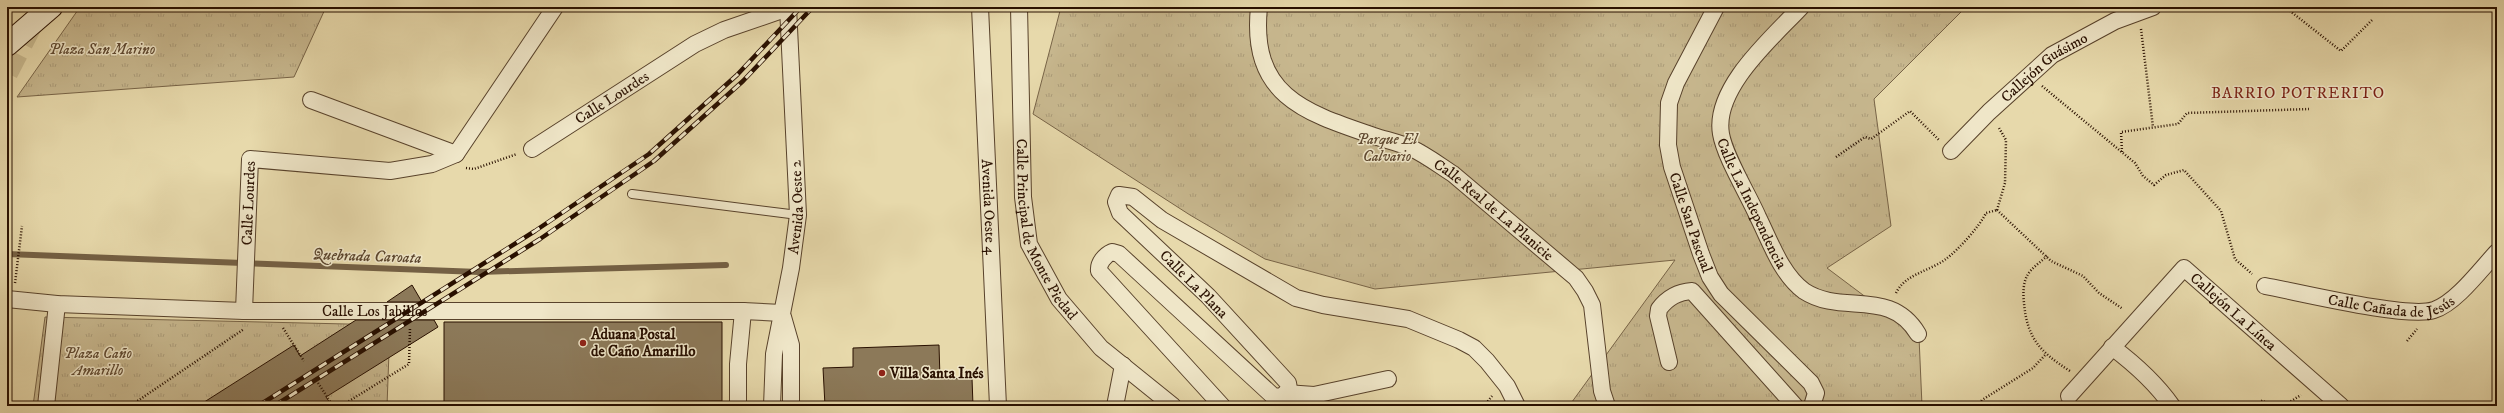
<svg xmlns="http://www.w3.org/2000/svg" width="2504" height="413" font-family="'IM FELL DW Pica',serif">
<defs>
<pattern id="park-tufts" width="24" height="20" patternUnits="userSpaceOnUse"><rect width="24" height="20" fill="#c7b78e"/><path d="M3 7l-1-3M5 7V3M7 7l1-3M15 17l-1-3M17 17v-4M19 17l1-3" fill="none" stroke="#ab9c79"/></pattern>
</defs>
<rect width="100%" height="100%" fill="#e7d9ab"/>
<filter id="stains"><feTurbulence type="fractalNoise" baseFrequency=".005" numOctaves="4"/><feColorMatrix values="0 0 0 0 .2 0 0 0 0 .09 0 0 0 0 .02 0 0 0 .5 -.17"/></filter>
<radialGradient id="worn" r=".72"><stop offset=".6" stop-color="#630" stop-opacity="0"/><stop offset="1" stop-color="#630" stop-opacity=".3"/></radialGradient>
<g fill="url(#park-tufts)" stroke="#786447">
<path d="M80 7H326L294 77 17 97Z"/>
<path d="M1061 7H1966L1874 99 1891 226 1827 268 1919 337 1922 406H1569L1675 260 1375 289 1265 259 1190 215 1033 114Z"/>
<path d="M45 317 390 325 387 406H33Z"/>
</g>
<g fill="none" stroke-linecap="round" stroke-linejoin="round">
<path stroke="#746044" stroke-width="6" d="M7 254 479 272 726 265"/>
</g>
<g fill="#8c7959" stroke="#291000">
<path d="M412 285 422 302H387Z"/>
<path d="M356 320H434L438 327 326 397 332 406H198L294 345 300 356Z"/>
<path d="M444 322H722V401L444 402Z"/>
<path d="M939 345 940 379 972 378 973 406H825L823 368 853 367V348Z"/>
</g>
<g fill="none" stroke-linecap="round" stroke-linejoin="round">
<path stroke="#cabb91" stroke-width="22" stroke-dasharray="22 11" stroke-linecap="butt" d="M7 73 34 20"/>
<g stroke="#58422b" stroke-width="10">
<path id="service" d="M632 194 798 215"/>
</g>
<g stroke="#58422b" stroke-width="18">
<g id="minor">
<path id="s1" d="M980 7 998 406"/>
<path id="s2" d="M1019 7 1023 197 1029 244 1059 299 1101 348 1173 406"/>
<path id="s3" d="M1259 7C1250 95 1303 112 1374 136 1386 140 1400 143 1411 148 1426 155 1439 165 1453 174L1576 278 1585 291 1592 305 1602 391 1607 406"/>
<path id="s4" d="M1716 7 1676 83 1669 103 1668 145 1672 167 1701 254 1710 277 1721 294 1811 383 1816 393 1812 406"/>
<path id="s5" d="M1801 7C1773 37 1713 88 1721 134 1725 157 1748 194 1758 217 1770 241 1781 274 1804 291 1842 316 1890 287 1918 334"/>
<path d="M311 100 456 154"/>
<path id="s6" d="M532 149 695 44 724 30 788 8"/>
<path id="s7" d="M1951 151 1989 112 2052 55 2115 21 2153 7"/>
<path id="s8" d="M2265 286C2298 292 2408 319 2434 310 2456 303 2481 269 2497 252"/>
<path id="s9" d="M7 299 57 304 244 311H743L782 313"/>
<path id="s10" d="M244 311 250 159 390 171 432 164 456 154 555 7"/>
<path d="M783 317 791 345V406"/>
<path d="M2112 347C2136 365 2155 382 2172 406"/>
<path d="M1669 362 1658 316 1659 309C1668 297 1678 292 1692 291L1795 406"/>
<path d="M1286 393 1314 395 1388 379"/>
<path id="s11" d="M2069 396 2184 268 2341 406"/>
<path d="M46 406 57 304"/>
<path d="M738 406V364L743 311"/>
<path id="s12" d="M772 406 774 354 791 268 798 215 788 7"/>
<path d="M1115 406 1123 365"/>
<path d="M1222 406 1099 271C1098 263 1105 255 1112 252L1119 254 1273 396 1282 397 1289 389 1288 383 1208 296 1120 213 1116 202 1119 195 1133 197 1162 220 1296 298 1323 305 1408 319 1459 340 1474 348 1487 361 1507 386 1517 406"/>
</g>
</g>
<g stroke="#291000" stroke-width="24">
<path id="secondary" d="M7 45 51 7"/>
</g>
<g stroke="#291000" stroke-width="2.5" stroke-dasharray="1 2" stroke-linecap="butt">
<path d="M2285 7 2341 51 2373 19"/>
<path d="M2141 29 2153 127"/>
<path d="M2042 86 2135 163 2143 176 2154 185 2166 175 2184 170 2221 211 2235 259 2252 274"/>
<path d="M2122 152 2121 132 2178 124 2187 113 2309 109"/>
<path d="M1836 157 1865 137 1871 139 1910 111 1939 140"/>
<path d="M466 168 474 169 517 154"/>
<path d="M1997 210 2051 261 2083 276 2099 293 2123 309"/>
<path d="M1997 210 2005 183 2006 140 1999 128"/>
<path d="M2047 256C2041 262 2031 268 2027 276 2023 283 2023 295 2024 303 2027 338 2040 352 2070 371"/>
<path d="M15 283 22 226"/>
<path d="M1896 293C1905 274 1930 271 1946 259 1959 249 1979 227 1986 213L1997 210"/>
<path d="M283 328 304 361"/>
<path d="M2407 341 2417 329"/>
<path d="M318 383 333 406"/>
<path d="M130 406 244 329"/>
<path d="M341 406 409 364 410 328"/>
<path d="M1484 406 1492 396"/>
<path d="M1978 406 1982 400 2033 368 2046 354"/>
<path d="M2139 406 2146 401"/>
<path d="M2254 406 2263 400 2267 406"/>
<path d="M2283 406 2301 395"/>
</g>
<use href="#service" stroke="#efe6c8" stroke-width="8"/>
<use href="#minor" stroke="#efe6c8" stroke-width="16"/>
<use href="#secondary" stroke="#efe6c8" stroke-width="22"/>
<g stroke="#291000" stroke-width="4.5">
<g id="rail">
<path d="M258 406 535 231 649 154 737 75 801 7"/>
<path d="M274 406 540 239 654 161 743 81 813 7"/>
</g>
</g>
<use href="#rail" stroke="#efe6c8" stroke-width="3" stroke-dasharray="9" stroke-linecap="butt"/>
</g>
<g fill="#8f2418" stroke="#efe6c8" stroke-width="1.5">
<circle cx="583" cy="343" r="4"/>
<circle cx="882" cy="373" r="4"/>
</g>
<g text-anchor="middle" stroke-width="3" stroke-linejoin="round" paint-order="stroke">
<g font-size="15" font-style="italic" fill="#604a32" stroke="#efe6c8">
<text x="102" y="54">Plaza San Marino</text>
<text x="1387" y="144">Parque El<tspan x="1387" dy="17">Calvario</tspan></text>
<text x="98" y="358">Plaza Caño<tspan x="98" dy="17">Amarillo</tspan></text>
</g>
<g font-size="15" fill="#291000" stroke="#efe6c8">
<text dy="5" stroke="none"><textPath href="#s7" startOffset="126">Callejón Guásimo</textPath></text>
<text dy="5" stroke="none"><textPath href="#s6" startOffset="95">Calle Lourdes</textPath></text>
<text dy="5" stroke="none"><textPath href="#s5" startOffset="231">Calle La Independencia</textPath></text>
<text dy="5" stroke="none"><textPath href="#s10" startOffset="108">Calle Lourdes</textPath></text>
<text dy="5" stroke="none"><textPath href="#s1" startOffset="200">Avenida Oeste 4</textPath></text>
<text dy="5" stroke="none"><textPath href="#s12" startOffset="201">Avenida Oeste 2</textPath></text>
<text dy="5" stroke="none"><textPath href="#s3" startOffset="336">Calle Real de La Planicie</textPath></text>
<text dy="5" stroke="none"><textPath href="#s4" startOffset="230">Calle San Pascual</textPath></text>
<text dy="5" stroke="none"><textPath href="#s2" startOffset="228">Calle Principal de Monte Piedad</textPath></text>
<text transform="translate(1194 284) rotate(45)" y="5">Calle La Plana</text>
<text dy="5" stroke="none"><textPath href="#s8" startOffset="129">Calle Cañada de Jesús</textPath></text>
<text dy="5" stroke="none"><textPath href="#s9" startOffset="368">Calle Los Jabillos</textPath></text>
<text dy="5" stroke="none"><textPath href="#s11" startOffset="238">Callejón La Línea</textPath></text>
</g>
<g font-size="15" font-weight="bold" fill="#291000" stroke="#efe6c8" text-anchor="start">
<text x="591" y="339">Aduana Postal<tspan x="591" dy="17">de Caño Amarillo</tspan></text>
<text x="890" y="378">Villa Santa Inés</text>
</g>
<g font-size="16" letter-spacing="1" fill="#7a1f14" stroke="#efe6c8">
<text x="2298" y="98">BARRIO POTRERITO</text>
</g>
<g font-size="16" font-style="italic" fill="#5b452d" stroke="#efe6c8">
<text transform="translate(367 255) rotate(2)" y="6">Quebrada Caroata</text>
</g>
</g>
<rect width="2504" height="413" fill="none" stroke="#e7d9ab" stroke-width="24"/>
<rect x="8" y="8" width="2488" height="397" fill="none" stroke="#291000" stroke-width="2"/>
<rect x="12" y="12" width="2480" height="389" fill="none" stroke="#291000"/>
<rect width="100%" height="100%" filter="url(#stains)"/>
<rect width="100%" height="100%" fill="url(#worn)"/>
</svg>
